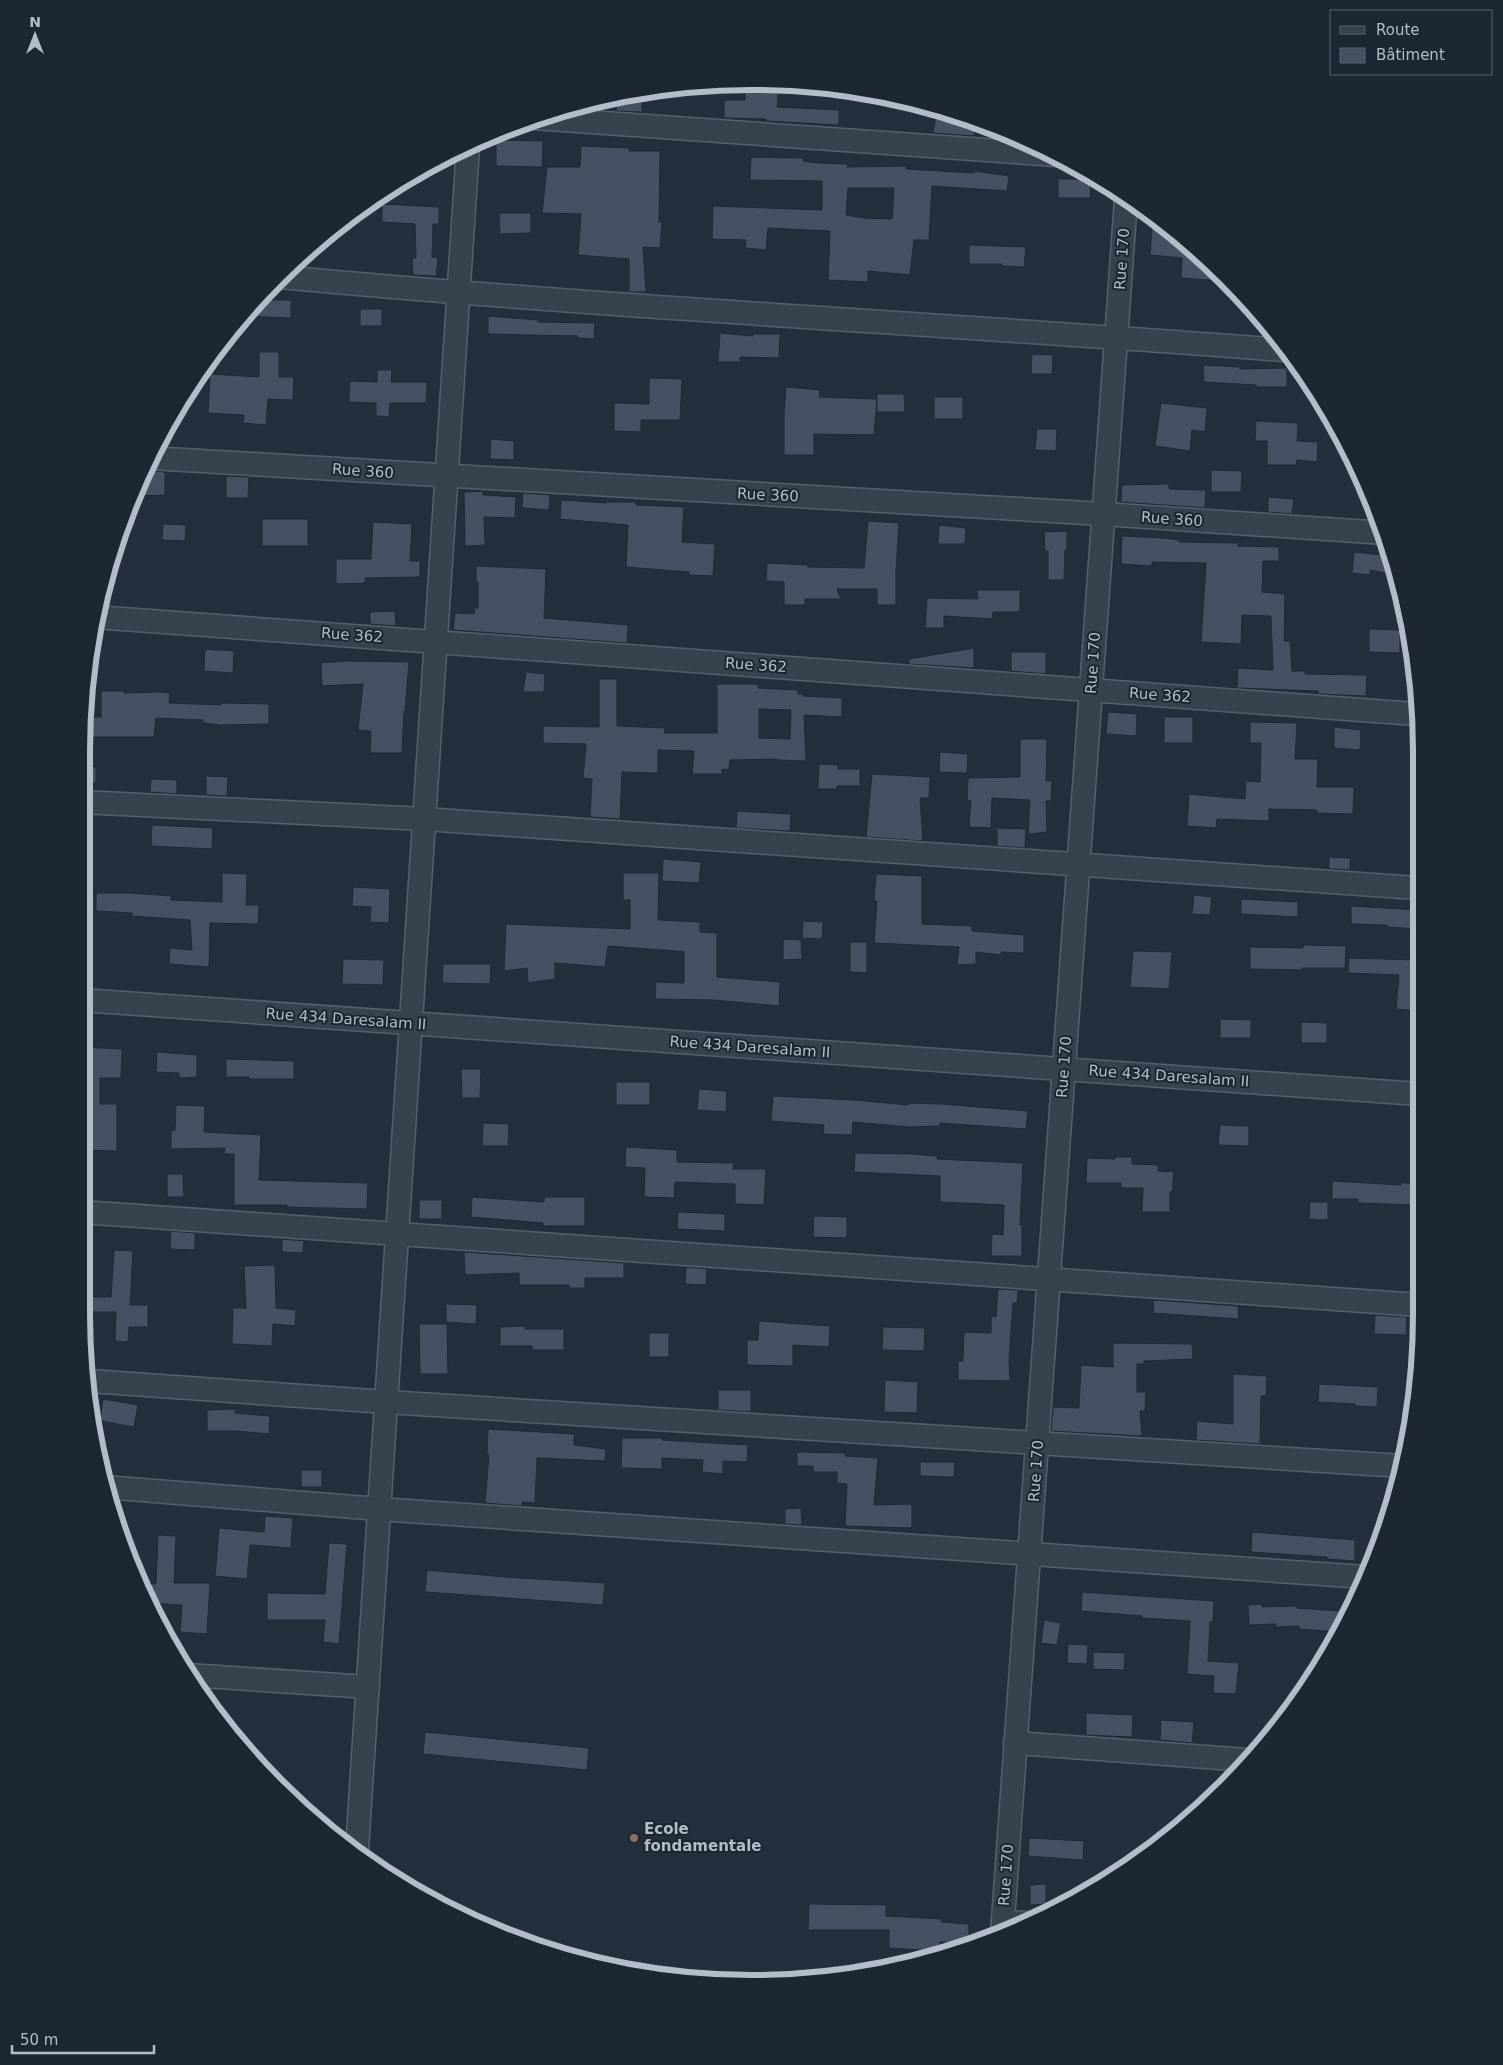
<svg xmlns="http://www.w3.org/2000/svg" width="1503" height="2065" font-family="'DejaVu Sans',sans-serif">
<rect width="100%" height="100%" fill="#242f3e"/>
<g fill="#455162" stroke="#1f2835" fill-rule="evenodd">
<path d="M779 83 777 107 839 110V125L766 121V119L724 118V100H745V84Z"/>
<path d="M642 92V112L616 111 617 98Z"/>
<path d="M937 111 947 112 975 123 974 136 933 133Z"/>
<path d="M496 140 543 141 542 167 496 166Z"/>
<path d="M581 146 629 148V151H660L659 222H662L660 248 643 247 646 292H629V259L578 255 581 214 542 213 547 167H580Z"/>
<path d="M751 157 803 158V161L818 163 848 164 847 167 906 166V169L974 173V171L1009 176 1007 191 932 186 929 240H914L910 275 868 271V282L828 280 830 231 768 228 766 250 745 248 746 240 712 239 713 206 822 210V181L750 180ZM848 188H894L892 219 863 218 846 215Z"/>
<path d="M1058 179H1091L1090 198H1058Z"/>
<path d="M382 204 439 207V224H433L432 257 438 258 436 276 413 275 412 258H416L415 224 382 222Z"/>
<path d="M499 213H531V233L500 234Z"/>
<path d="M1153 216 1160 220 1225 281 1181 278 1182 258 1150 255Z"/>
<path d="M969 245 1026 247 1024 267 1002 266V264H969Z"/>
<path d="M257 300H291V318L243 316Z"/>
<rect x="360" y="309" width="22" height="17"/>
<path d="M488 316 538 320V322L595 323 594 339 577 338 578 336 488 334Z"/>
<path d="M720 333 753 336V334H780L779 358 740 357V362H718Z"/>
<path d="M259 352H279V377H294L293 400 268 399 266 425 243 423 244 415 208 413 210 374 259 377Z"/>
<path d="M1032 354 1053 355 1052 374H1031Z"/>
<path d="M1203 365 1240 367V369L1287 368V387H1256V385L1204 382Z"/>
<path d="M377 370H392L391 382H427L426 403H390L389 417 376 416V403L349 402 350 381 377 382Z"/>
<path d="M649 378 682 379 680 420H641V432L614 431V403L649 404Z"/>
<path d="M786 387 820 390 819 397 877 399 874 435 814 434V455H784V413Z"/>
<path d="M877 394H904L905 412H877Z"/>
<rect x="934" y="397" width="29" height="22"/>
<path d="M1161 403 1207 408 1205 432 1192 430 1190 451 1155 446Z"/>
<path d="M1256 421 1298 423 1297 441 1318 442 1317 462 1297 460 1296 465H1267V441H1255Z"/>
<path d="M1037 429H1057L1056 451 1035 450Z"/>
<path d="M491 439 514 441V460L490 459Z"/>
<path d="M145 470 165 472V495L132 496Z"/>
<path d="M1211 470 1242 471 1241 492H1211Z"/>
<path d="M226 476 249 477 248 498H226Z"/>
<path d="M1169 484V489L1206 490 1205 508 1121 502 1122 485Z"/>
<path d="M483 491V495L516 497 515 518 484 517 485 545 465 546 464 492Z"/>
<path d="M523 493 550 495 549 510 522 508Z"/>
<path d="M1268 497 1294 499 1292 514 1268 512Z"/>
<path d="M561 500 606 503V502H636V505L684 507 682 542 715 544 713 576 689 575V572L626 567 628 525 560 519Z"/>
<rect x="262" y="519" width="46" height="27"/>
<path d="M868 521 899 523 896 571V605H877V589H837L841 599H805V605H784V582L766 581 767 563 808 565V567L864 568Z"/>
<path d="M373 522 412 524 410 561H420V577L365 578V583L336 584V559H371Z"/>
<path d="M163 524 186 525 185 541 162 540Z"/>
<path d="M939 525 966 528 965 544H938Z"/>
<path d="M1067 531V550H1065L1064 580H1048V551H1045L1044 532Z"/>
<path d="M1122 536 1163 538 1179 540V542L1238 543V546L1279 547V561H1263L1262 592 1285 594 1284 641H1290L1292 671H1305V674L1367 675 1366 696 1318 694V691L1237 688 1238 668 1273 670 1271 616 1242 615 1241 644 1201 642 1206 563 1152 562V566L1121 564Z"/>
<path d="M1354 552 1391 556 1395 575 1370 570V575L1352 573Z"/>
<path d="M476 566 546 569 544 618 628 625 627 643 453 630 455 613 474 614 475 608H478V582H476Z"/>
<path d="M977 590H1020V612H993L992 619 944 616V628H925L927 598 978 599Z"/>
<path d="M395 611 396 626 370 624V612Z"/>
<path d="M1369 629 1400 630V653L1369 652Z"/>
<path d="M974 648V668L909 664V659Z"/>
<path d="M205 649 234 651 233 673 204 671Z"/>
<path d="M1011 652H1046V674L1011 671Z"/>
<path d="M347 661 409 662 405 711H404L402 753H370L371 731 358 730 363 684 322 686 321 663Z"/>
<path d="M526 672 545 674 544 692H523Z"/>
<path d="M599 679H617V726L665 728 664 733H717V684H758V688L798 690V694H803V696L842 698V717L804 715 806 761 777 760V759L730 760 729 770 722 769V774H692L694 751 658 750V773L622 772 620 819 590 817 592 779 583 778 586 744 543 743V726L599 727ZM759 709 791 710 790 739 759 738Z"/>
<path d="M101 691H124V693L157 692 170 693 169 703 221 705V703L269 704V724L220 725 203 723V720L156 718 154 737H83L85 717H101Z"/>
<path d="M1108 712 1137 714 1136 736 1106 734Z"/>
<rect x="1164" y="717" width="29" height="26"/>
<path d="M1250 722 1297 723 1295 759H1318L1317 787H1354L1353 814 1317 813V810L1269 809V821L1217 819 1216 828 1187 826 1189 794 1245 799 1246 781 1260 782 1261 743H1250Z"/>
<path d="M1334 727 1361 730 1360 750 1334 748Z"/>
<path d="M1020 739H1047L1046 781H1052L1051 801H1046L1047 832 1028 834 1030 800 992 798 991 828 969 827 971 801 967 800 968 778 1020 777Z"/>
<path d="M940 752 968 754 967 773 939 772Z"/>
<path d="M819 764 838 765V769H860V786H837V789H818Z"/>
<path d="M81 766 96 767V783H81Z"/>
<path d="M872 774 930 777 929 798H920L923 841 866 837Z"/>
<path d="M206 776 228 777 227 796 206 795Z"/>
<path d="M151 779 177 780V794L150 792Z"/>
<path d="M737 811 791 814 790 831 736 828Z"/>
<path d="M152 825 213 828 212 849 151 846Z"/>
<path d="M997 828 1026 829 1025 848 997 846Z"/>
<path d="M1329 857 1350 858V870L1329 869Z"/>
<path d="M663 859 701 862 699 883 662 881Z"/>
<path d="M222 873 247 874 246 905H259L258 924 210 923 209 967 169 964 170 948 192 950 190 920 132 916V913L96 911V893H131L171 896V900L222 902Z"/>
<path d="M623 873H659L658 920 700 922V932L717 933V977L780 982 779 1006 713 1000 655 999 656 982 684 983V952L676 951 608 946 605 967 555 963V979L528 983 527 968 504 971 506 924 630 929V900H623Z"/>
<path d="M876 874 922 876V924L972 926V931L1024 935V953L1001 952V955L976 952V964L957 965 959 947 874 943 877 901H874Z"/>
<path d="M353 887 390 889 389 923 370 922 371 907 352 906Z"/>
<path d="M1194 895 1212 897 1210 915 1192 914Z"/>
<path d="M1241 899 1298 902V917L1241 914Z"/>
<path d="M1351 906 1418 910V929L1387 927V925L1351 924Z"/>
<path d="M803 921 823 922 822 939 802 938Z"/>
<path d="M783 939 801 940 802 959 783 960Z"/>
<path d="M850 942H867V973L850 972Z"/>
<path d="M1304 945 1346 946 1345 968H1302V970L1250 969V947L1303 948Z"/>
<path d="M1133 951 1172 952 1169 989 1130 987Z"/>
<path d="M1349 958 1418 960V1011L1396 1009 1399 975 1348 973Z"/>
<path d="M343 959 384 960 383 985 342 984Z"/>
<path d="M443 964H491L490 984 442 983Z"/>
<path d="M1220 1019 1251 1020V1038H1220Z"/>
<path d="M1301 1022 1327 1023V1043H1301Z"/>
<path d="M81 1047 122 1049 121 1078H100V1104H117V1151L81 1150Z"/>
<path d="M157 1052 197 1055V1077L179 1078V1073L156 1072Z"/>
<path d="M226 1059 294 1061V1079H249V1077H226Z"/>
<path d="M461 1069H481L480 1098H462Z"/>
<rect x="616" y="1082" width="34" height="23"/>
<path d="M699 1089 727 1091 726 1112 697 1110Z"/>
<path d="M773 1096 854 1100 908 1105V1103L941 1104 1028 1111 1026 1129 940 1123V1126L909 1127 853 1122 852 1135 823 1134 824 1125 771 1121Z"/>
<path d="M176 1105 205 1106 204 1132 261 1135 259 1180 368 1183 367 1209 287 1207V1205H234V1154H224L225 1148 171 1149V1130H175Z"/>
<path d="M483 1123 509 1124 508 1146H482Z"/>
<path d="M1220 1125 1249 1126V1146L1218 1145Z"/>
<path d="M626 1147 677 1150V1162L734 1163 733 1169H766L764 1205 735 1204V1184L675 1182 674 1198 644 1197 645 1168 625 1167Z"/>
<path d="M855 1153 911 1154 937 1156V1159L1023 1163 1020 1225H1022V1256H991L992 1234 1003 1235 1004 1205 940 1202V1176L854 1172Z"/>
<path d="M1115 1157H1132V1164L1158 1165V1171L1174 1172 1172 1192H1170V1212H1142L1143 1188H1121V1183H1086L1087 1158 1115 1159Z"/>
<path d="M167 1174H183L184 1197H167Z"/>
<path d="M1332 1181 1401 1185V1183H1416V1205L1358 1203V1199H1332Z"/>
<path d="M472 1197 544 1202V1197H585V1226H543V1223L471 1217Z"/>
<rect x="419" y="1200" width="23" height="19"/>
<path d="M1310 1202H1328V1220L1309 1219Z"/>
<path d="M678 1212 725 1214V1231L677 1229Z"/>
<path d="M814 1216 847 1217V1238L813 1237Z"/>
<path d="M171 1231 195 1233V1250L170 1249Z"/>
<path d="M282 1239 304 1241 303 1253 282 1252Z"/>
<path d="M114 1250 133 1251 130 1305H148V1327H129L128 1342 115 1341 116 1312H83V1297H111Z"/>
<path d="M464 1252 624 1263V1278H585V1288H569V1285H519V1273L465 1275Z"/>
<path d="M275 1265 276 1308 296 1310 295 1326 273 1324 272 1346 232 1344 233 1308H246L244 1266Z"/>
<path d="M686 1267 707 1269 706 1285 685 1284Z"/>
<path d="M998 1289 1018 1290 1017 1303H1013L1009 1360 1010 1381 958 1380V1361H963L964 1332 991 1333V1316L996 1317Z"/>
<path d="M1154 1300 1238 1306 1239 1319 1153 1313Z"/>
<path d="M446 1304 477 1305 476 1324 446 1322Z"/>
<path d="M1375 1315 1407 1317 1406 1335 1374 1334Z"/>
<path d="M759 1321 830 1326 829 1347 793 1345V1366L747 1365V1340H758Z"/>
<path d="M419 1324H447L448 1374H420Z"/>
<path d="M525 1326V1329H564V1350H532V1346H500V1327Z"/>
<path d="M883 1327 925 1328 924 1351 882 1350Z"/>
<rect x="649" y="1333" width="20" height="24"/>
<path d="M1113 1343 1192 1344 1193 1359 1144 1361V1364H1137V1392H1146L1145 1411H1140L1142 1436 1051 1431 1053 1407 1079 1408 1081 1365 1113 1367Z"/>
<path d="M1233 1374 1267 1376 1266 1396H1261L1260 1444 1196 1440 1197 1421 1233 1424Z"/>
<path d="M885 1380 918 1382 917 1413 884 1412Z"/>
<path d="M1319 1384 1378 1387 1377 1407 1355 1406V1404L1318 1402Z"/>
<path d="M718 1390H751V1412L718 1410Z"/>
<path d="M103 1399 138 1405 134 1427 100 1421Z"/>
<path d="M235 1409V1413L270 1416 269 1434 236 1431H207V1410Z"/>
<path d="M488 1429 574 1434V1445L606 1449 605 1461 537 1458 535 1503 522 1502V1506L485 1503 489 1455H487Z"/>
<path d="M622 1438H662V1440L748 1445 747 1462 723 1461V1474L702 1472 703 1460 662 1458V1469L621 1468Z"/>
<path d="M797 1452 845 1453V1456L878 1458 874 1505 912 1504V1528L845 1526 847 1484 837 1483V1472H813V1466H797Z"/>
<path d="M920 1462H955L954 1477 920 1476Z"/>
<rect x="301" y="1470" width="21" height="17"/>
<path d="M801 1508 802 1525 785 1524V1509Z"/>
<path d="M265 1516 293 1518 291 1548 250 1545 247 1579 215 1576 219 1528 264 1532Z"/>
<path d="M1252 1532 1355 1540V1561L1327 1559V1557L1251 1552Z"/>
<path d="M158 1535 176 1536 174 1583H210L207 1634 180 1632 182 1605 148 1603 140 1583 156 1584Z"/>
<path d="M329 1543 347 1544 339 1644 323 1642 325 1620H267V1593L325 1594Z"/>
<path d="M427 1570 505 1577 605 1583 603 1605 425 1592Z"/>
<path d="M1082 1592 1214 1601 1213 1622H1210L1208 1661 1239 1663 1236 1694 1213 1693 1214 1676 1187 1674 1190 1621 1142 1618V1616L1081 1611Z"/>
<path d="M1262 1604V1607L1297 1606V1608L1352 1612 1339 1632 1299 1629V1626L1276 1627V1624L1249 1625 1248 1605Z"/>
<path d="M1044 1620 1061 1623 1057 1645 1041 1643Z"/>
<path d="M1068 1644 1088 1645 1087 1664 1067 1663Z"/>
<path d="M1093 1652 1125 1653 1124 1670 1093 1669Z"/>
<path d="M1086 1713 1133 1715 1132 1737 1086 1735Z"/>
<path d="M1161 1720 1194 1722 1192 1743 1160 1740Z"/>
<path d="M425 1732 589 1748 587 1770 423 1754Z"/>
<path d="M1029 1838 1084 1841 1083 1860 1028 1856Z"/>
<path d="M1046 1884V1904L1030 1905V1885Z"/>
<path d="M809 1904 886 1905V1916L941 1919V1922L969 1924V1943L940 1942V1951L889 1948V1930H808Z"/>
</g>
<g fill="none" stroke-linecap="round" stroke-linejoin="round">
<g stroke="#565f6c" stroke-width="25">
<g id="minor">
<path d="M534 118 1056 155"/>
<path d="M280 277C613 308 948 324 1282 350"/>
<path d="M150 458 1103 514 1385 533"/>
<path d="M95 617 1416 714"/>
<path d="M81 802 424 819 1417 888"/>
<path d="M81 1000 1419 1094"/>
<path d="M81 1212 1420 1305"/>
<path d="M90 1381 386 1402 1402 1466"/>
<path d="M104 1487 379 1509 1365 1577"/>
<path d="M188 1675 368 1687"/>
<path d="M1015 1743 1247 1760"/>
<path d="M357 1849 468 147"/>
<path d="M1003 1922 1026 1923"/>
<path d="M1002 1934 1126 199"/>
</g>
</g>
<use href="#minor" stroke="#38414e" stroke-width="22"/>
</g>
<circle fill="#8d6e63" stroke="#1d2633" stroke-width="2" cx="634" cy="1838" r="5"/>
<g text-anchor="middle" stroke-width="4" stroke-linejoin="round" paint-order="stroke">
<g font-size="15" fill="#b4bcc9" stroke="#1d2633">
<text transform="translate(1122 259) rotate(-86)" y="5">Rue 170</text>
<text transform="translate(363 471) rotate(4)" y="5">Rue 360</text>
<text transform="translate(768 495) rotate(3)" y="5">Rue 360</text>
<text transform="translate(1172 519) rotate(4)" y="5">Rue 360</text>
<text transform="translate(352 635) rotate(4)" y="5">Rue 362</text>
<text transform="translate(1093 663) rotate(-86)" y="5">Rue 170</text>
<text transform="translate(756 665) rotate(4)" y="5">Rue 362</text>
<text transform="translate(1160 695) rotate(4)" y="5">Rue 362</text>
<text transform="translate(346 1019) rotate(4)" y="5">Rue 434 Daresalam II</text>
<text transform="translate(750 1047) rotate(4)" y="5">Rue 434 Daresalam II</text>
<text transform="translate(1064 1067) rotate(-86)" y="5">Rue 170</text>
<text transform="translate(1169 1076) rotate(4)" y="5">Rue 434 Daresalam II</text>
<text transform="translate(1036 1471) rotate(-86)" y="5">Rue 170</text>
<text transform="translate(1006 1875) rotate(-86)" y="5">Rue 170</text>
</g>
<g font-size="15" font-weight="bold" fill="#b4bcc9" stroke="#1d2633" text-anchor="start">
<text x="644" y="1834">Ecole<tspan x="644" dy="17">fondamentale</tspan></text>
</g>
</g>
<path d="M0 0H1503V2065H0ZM751 90H752A661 661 0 0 1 1413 751V1314A661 661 0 0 1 752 1975H751A661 661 0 0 1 90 1314V751A661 661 0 0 1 751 90Z" fill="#1d2633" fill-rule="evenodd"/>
<path fill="none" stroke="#b4bcc9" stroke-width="6" d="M751 90H752A661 661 0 0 1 1413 751V1314A661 661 0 0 1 752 1975H751A661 661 0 0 1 90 1314V751A661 661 0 0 1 751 90Z"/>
<rect x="1330" y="10" width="162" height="65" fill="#1d2633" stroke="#59626f"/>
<rect x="1340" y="26" width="25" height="8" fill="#38414e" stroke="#59626f"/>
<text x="1376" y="35" font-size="15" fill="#b4bcc9">Route</text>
<rect x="1340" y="48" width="25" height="15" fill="#455162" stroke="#59626f"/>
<text x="1376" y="60" font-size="15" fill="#b4bcc9">Bâtiment</text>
<g transform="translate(35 35)" stroke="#1d2633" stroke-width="4" paint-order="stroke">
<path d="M0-4L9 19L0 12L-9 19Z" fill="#b4bcc9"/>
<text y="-8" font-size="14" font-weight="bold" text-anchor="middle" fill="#b4bcc9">N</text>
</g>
<path d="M12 2045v8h142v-8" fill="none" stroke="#b4bcc9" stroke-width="2.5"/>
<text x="20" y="2045" font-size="15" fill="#b4bcc9" stroke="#1d2633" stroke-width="4" paint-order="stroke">50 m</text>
</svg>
